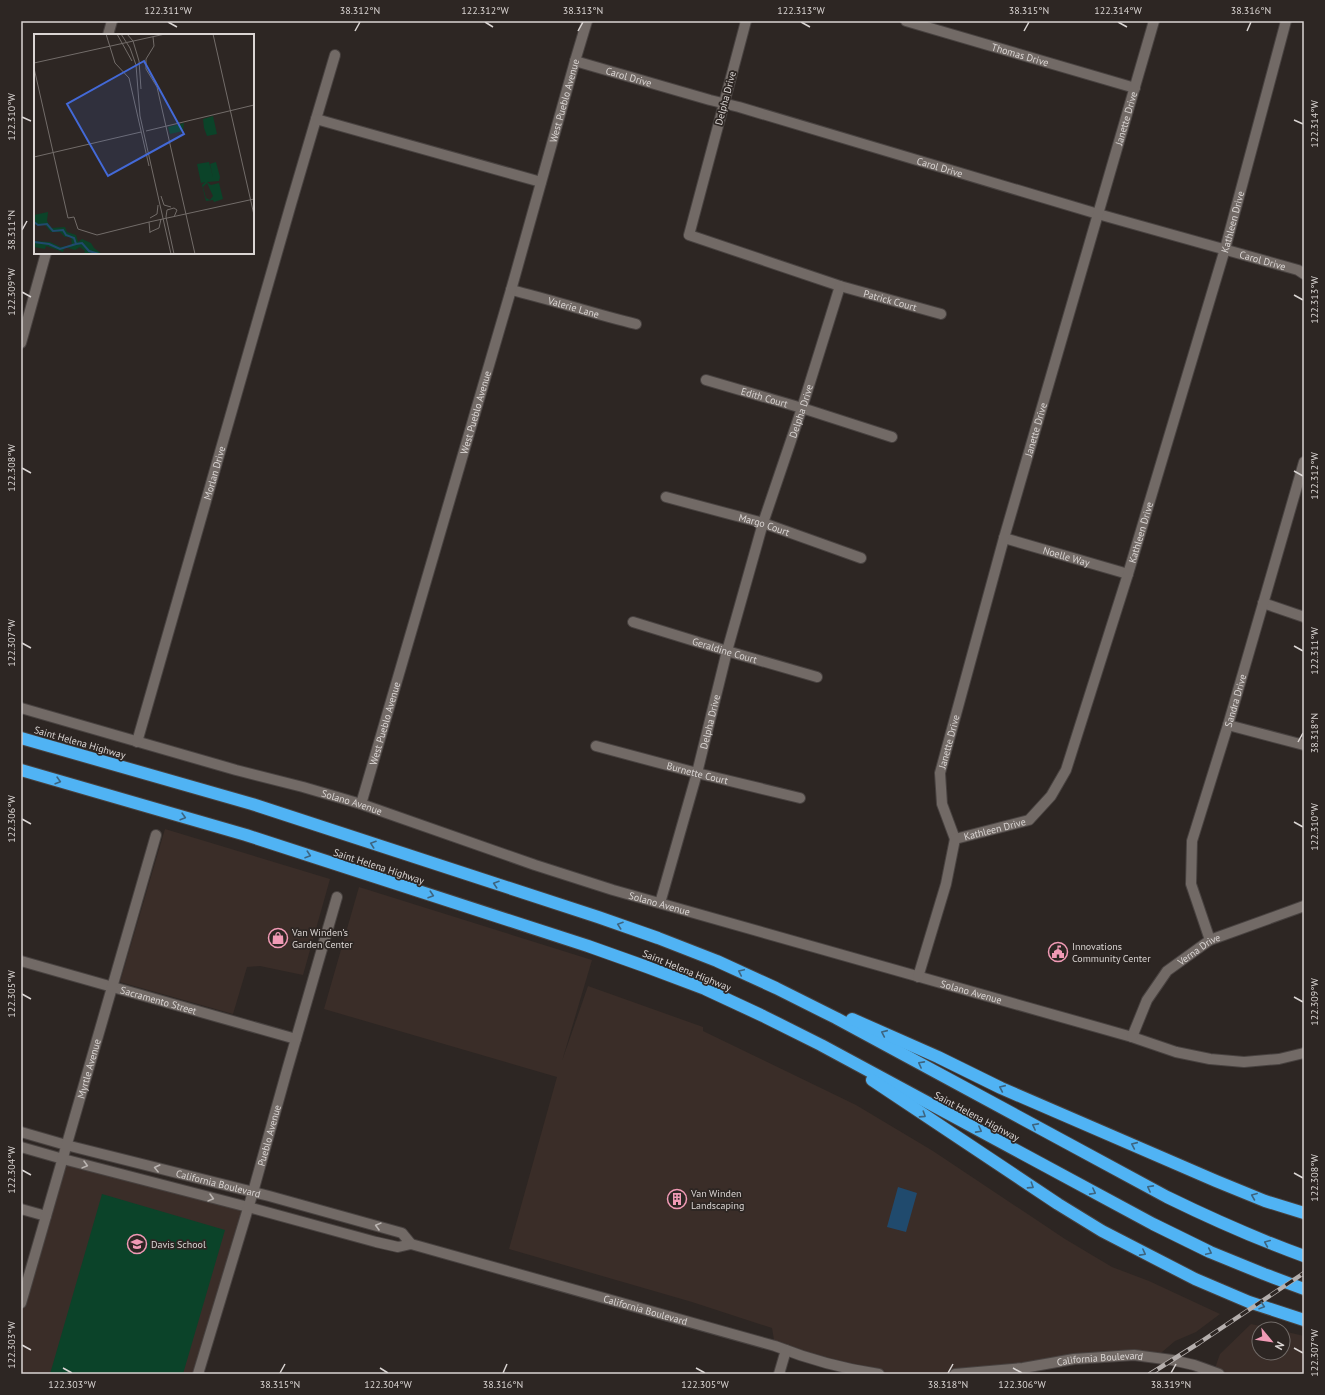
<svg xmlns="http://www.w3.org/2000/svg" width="1325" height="1395" font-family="'PT Sans',sans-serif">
<rect width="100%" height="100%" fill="#2d2623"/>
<g fill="#3a2d28">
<path d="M165 829 330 879 303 975 260 966 247 967 233 1014 120 982Z"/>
<path d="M359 887 592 960 562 1061 588 986 703 1027V1031L856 1105 933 1151 1065 1239 1112 1267 1149 1281 1220 1314 1196 1332 1175 1341 1155 1358 1133 1355 955 1374H879L775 1346 772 1328 692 1302 509 1249 557 1077 324 1009Z"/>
<path d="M63 1159 248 1207 198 1374H21V1303Z"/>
<path d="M1251 1324 1274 1329H1259V1353H1283V1331L1304 1336V1374H1213L1220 1354Z"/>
</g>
<path fill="#0b4329" d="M102 1194 225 1230 183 1374H50Z"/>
<path fill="#204a6d" d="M898 1187 917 1193 906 1232 887 1227Z"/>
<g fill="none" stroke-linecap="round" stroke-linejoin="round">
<g stroke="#484240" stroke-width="12">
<g id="minor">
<path id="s1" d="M746 21 689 235 840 286 941 314"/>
<path id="s2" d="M906 21 1135 88"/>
<path d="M108 35 112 21"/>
<path id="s3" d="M575 61 710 100 739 107 1098 214 1298 270 1304 274"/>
<path d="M316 119 335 55"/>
<path id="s4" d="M511 290C553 300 594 314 636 324"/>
<path d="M21 343 46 253"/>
<path id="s5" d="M706 380 802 408 892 437"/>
<path id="s6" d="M666 497 763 523 861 558"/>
<path id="s7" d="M1004 538 1128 574"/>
<path d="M1263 603 1304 617"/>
<path id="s8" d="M633 622 727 651 817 677"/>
<path id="s9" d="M21 708 236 770 303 787 361 804 535 865 613 890 1132 1037 1176 1052 1210 1059 1244 1062 1279 1059 1304 1053"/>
<path d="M1228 725 1304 745"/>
<path id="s10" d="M137 742 291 204 316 119 541 182"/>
<path id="s11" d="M596 746 697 773 800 798"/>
<path id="s12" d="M361 804 511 290 575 61 587 21"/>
<path id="s13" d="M955 839 942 804 940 773 1004 538 1154 21"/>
<path id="s14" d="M660 903 697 773 727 651 763 523 802 408 840 286"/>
<path id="s15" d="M1210 940 1191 884 1192 841 1228 725 1304 462"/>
<path id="s16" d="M21 961 296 1039"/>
<path id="s17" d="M918 977 946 884 955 839 1029 820 1051 796 1066 770 1128 574 1225 249 1286 21"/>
<path id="s18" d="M1132 1037 1147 1000 1167 971 1210 940 1304 906"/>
<path id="s19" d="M21 1132 66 1145 269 1196 402 1233 411 1244"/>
<path id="s20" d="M21 1147 63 1159 248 1207 376 1242 398 1247 411 1244 775 1346C808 1359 844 1369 879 1374"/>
<path d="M21 1209 46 1216"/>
<path id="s21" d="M21 1303 156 835"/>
<path id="s22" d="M198 1374 253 1192 287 1070 337 897"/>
<path d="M779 1374 786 1350"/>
<path id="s23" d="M955 1374 1023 1368 1074 1359 1134 1355 1172 1360 1194 1365 1219 1374"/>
</g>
</g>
<g stroke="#484240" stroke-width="14">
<g id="highway">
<path d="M21 738 252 804 598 917 658 938 717 961 776 988 836 1018 1167 1197C1212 1219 1257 1239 1304 1256"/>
<path d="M21 770 246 835 588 946 647 967 705 989 763 1016 821 1045 1153 1224 1210 1252 1264 1274 1304 1289"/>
<path d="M852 1019 938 1057 1001 1088 1216 1181 1265 1201 1304 1213"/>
<path d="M872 1080 1058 1204 1102 1231 1195 1279 1249 1302 1304 1320"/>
</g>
</g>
<use href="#minor" stroke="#726a66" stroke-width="10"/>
<use href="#highway" stroke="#50b3f4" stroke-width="12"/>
<g stroke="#b5afad" stroke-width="4.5">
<path id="rail" d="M1150 1374 1199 1343 1304 1273"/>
</g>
<use href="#rail" stroke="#2d2623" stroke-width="3" stroke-dasharray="9" stroke-linecap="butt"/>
</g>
<defs><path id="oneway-chevron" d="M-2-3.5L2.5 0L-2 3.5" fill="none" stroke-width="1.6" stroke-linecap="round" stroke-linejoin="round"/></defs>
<g stroke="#3d6581">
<use href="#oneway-chevron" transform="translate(58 781) rotate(16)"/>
<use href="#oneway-chevron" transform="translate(183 817) rotate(16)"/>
<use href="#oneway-chevron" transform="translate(373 844) rotate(-161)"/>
<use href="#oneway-chevron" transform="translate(308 855) rotate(18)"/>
<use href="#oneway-chevron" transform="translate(496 884) rotate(-162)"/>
<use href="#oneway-chevron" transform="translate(431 895) rotate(18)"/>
<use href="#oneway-chevron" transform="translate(620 925) rotate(-161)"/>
<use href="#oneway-chevron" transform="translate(741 972) rotate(-155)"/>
<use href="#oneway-chevron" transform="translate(884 1033) rotate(-156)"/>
<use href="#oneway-chevron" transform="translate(921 1064) rotate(-152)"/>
<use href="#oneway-chevron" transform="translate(1002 1088) rotate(-156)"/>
<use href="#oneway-chevron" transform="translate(923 1115) rotate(33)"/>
<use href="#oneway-chevron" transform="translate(1035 1126) rotate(-152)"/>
<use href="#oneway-chevron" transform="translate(979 1130) rotate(28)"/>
<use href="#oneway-chevron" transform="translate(1134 1145) rotate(-156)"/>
<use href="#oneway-chevron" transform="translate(1031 1186) rotate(33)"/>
<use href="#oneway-chevron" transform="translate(1150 1188) rotate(-152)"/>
<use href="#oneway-chevron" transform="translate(1093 1192) rotate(28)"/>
<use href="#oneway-chevron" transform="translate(1254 1196) rotate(-158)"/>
<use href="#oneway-chevron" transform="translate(1267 1243) rotate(-157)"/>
<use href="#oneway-chevron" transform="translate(1209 1252) rotate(25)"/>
<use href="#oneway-chevron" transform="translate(1143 1253) rotate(28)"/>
<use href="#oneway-chevron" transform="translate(1262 1306) rotate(18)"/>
</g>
<g stroke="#bbb5b2">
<use href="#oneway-chevron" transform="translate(85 1165) rotate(15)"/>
<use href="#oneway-chevron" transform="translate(157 1168) rotate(-166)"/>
<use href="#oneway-chevron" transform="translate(211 1198) rotate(15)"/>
<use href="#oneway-chevron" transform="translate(378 1226) rotate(-165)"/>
</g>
<path fill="none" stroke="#dad5d3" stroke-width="1.5" d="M168 22 177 27M485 22 493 27M801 22 810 27M1118 22 1127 27M355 31 360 22M578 31 583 22M1024 31 1029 22M1247 31 1251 22M22 117 31 121M1294 120 1303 124M22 230 27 221M22 292 31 297M1294 295 1303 300M22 468 31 473M1294 471 1303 476M22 643 31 648M1294 646 1303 651M1298 742 1303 733M22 819 31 824M1294 822 1303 827M22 994 31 999M1294 997 1303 1002M22 1170 31 1175M1294 1173 1303 1178M22 1345 31 1350M1294 1348 1303 1353M63 1368 72 1373M380 1368 388 1373M696 1368 705 1373M1013 1368 1022 1373M280 1373 285 1364M503 1373 507 1364M948 1373 953 1364M1171 1373 1176 1364"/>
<defs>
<g id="shop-ring" transform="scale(1)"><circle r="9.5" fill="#2d2623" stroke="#f09ab5" stroke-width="1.5"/><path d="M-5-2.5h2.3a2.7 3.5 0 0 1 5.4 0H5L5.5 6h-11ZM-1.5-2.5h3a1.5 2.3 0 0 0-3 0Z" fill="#f09ab5"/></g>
<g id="civic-ring" transform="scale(1)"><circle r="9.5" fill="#2d2623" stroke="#f09ab5" stroke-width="1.5"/><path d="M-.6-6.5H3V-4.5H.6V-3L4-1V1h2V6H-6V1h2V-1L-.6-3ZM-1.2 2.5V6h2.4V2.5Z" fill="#f09ab5"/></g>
<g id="building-ring" transform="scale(1)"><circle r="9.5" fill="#2d2623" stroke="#f09ab5" stroke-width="1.5"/><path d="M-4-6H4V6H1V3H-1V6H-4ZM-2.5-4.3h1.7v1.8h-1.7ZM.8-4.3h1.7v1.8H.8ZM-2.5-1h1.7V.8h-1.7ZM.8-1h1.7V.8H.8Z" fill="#f09ab5"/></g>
<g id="school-ring" transform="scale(1)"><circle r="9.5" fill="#2d2623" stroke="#f09ab5" stroke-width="1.5"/><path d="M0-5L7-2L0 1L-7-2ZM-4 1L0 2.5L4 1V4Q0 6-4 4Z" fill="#f09ab5"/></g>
</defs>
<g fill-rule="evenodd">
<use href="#shop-ring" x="278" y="938"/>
<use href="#civic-ring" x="1058" y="952"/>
<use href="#building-ring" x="677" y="1199"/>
<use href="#school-ring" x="137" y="1244"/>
</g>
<g text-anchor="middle" stroke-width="3.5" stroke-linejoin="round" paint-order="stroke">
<g font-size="10" fill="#dad5d3" stroke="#2d2623">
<text dy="4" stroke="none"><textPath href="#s2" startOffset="119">Thomas Drive</textPath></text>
<text dy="4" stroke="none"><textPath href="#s3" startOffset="56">Carol Drive</textPath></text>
<text transform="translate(725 98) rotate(-75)" y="4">Delpha Drive</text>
<text dy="4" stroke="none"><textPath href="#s12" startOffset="732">West Pueblo Avenue</textPath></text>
<text dy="4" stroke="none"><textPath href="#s13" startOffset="749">Janette Drive</textPath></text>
<text dy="4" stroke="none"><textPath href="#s3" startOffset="380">Carol Drive</textPath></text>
<text dy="4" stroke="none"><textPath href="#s17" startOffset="855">Kathleen Drive</textPath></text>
<text dy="4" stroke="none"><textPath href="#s3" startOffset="716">Carol Drive</textPath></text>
<text dy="4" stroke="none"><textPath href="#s1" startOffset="433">Patrick Court</textPath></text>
<text dy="4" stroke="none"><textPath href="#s4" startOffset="65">Valerie Lane</textPath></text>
<text dy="4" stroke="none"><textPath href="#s5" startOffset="61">Edith Court</textPath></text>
<text dy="4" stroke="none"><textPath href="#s14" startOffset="512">Delpha Drive</textPath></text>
<text dy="4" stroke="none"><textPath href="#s12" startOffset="408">West Pueblo Avenue</textPath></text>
<text dy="4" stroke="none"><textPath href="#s13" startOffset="425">Janette Drive</textPath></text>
<text dy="4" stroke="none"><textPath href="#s10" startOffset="280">Morlan Drive</textPath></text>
<text dy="4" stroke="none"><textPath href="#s6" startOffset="102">Margo Court</textPath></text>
<text dy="4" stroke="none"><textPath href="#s17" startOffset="531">Kathleen Drive</textPath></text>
<text dy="4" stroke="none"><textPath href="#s7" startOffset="65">Noelle Way</textPath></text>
<text dy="4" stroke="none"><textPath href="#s8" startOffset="96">Geraldine Court</textPath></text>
<text dy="4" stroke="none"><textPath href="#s15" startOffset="249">Sandra Drive</textPath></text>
<text dy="4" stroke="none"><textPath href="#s14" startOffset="188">Delpha Drive</textPath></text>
<text dy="4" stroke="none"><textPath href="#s12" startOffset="84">West Pueblo Avenue</textPath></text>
<text transform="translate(80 742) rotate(16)" y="4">Saint Helena Highway</text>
<text dy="4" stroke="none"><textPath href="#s13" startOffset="101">Janette Drive</textPath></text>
<text dy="4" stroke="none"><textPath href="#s11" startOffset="105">Burnette Court</textPath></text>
<text dy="4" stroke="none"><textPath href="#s9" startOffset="344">Solano Avenue</textPath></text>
<text dy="4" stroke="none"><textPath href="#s17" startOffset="184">Kathleen Drive</textPath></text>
<text transform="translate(379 866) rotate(18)" y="4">Saint Helena Highway</text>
<text dy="4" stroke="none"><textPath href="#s9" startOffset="668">Solano Avenue</textPath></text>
<text dy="4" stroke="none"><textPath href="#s18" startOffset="114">Verna Drive</textPath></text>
<text transform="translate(687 970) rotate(22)" y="4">Saint Helena Highway</text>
<text dy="4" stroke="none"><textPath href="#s9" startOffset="992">Solano Avenue</textPath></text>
<text dy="4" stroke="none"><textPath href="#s16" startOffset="143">Sacramento Street</textPath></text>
<text dy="4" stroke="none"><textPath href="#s21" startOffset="244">Myrtle Avenue</textPath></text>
<text transform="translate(977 1116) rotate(28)" y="4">Saint Helena Highway</text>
<text dy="4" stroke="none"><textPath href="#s22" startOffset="249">Pueblo Avenue</textPath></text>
<text dy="4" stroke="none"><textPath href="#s19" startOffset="204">California Boulevard</textPath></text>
<text dy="4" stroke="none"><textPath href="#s20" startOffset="647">California Boulevard</textPath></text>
<text dy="4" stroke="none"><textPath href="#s23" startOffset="146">California Boulevard</textPath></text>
</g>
<g font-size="10" fill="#dad5d3" stroke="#2d2623" text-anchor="start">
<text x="292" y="936">Van Winden’s<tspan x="292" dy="12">Garden Center</tspan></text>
<text x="1072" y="950">Innovations<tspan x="1072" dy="12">Community Center</tspan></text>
<text x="691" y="1197">Van Winden<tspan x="691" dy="12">Landscaping</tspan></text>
<text x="151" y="1248">Davis School</text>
</g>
</g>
<g transform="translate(34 34)">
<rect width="220" height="220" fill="#2d2623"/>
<path d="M179 82 183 100 173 102 170 94 165 91 170 94 169 85ZM150 89 149 97 136 100 134 93ZM175 128 179 143 176 130 182 128 186 143 185 147 173 148 177 151 185 149 189 165 180 168 179 166 172 167 168 151 171 148 167 149 163 130ZM173 149 179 162 176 166 172 164 169 153ZM14 178 13 187 17 194 31 193 33 198 42 201 44 208 48 205 57 209 60 214 68 220H50L51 217 46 213 41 216 31 213 29 218 12 212 11 215 0 213V207L16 208 27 213 38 211 37 203H31L26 198H17L11 191H0V181Z" fill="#0b4329" fill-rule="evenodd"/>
<path fill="none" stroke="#204a6d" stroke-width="2" d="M0 188 4 191 13 190 19 197 29 196 32 201 40 204 42 210M0 208 15 210 26 215 42 210M42 210 48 209 55 217 65 220"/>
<path fill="none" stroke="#726c69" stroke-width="1" d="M72 0 81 29 95 44 115 132M83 0 98 27M87 0 96 14 102 31 106 82 137 220M93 0 99 7 105 27 107 55M179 0 220 181M119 3 120 12 112 25V35L123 53 161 220M0 29 131 0M0 34 34 184 40 183 44 195 63 201 115 188M112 97 220 71M0 123 107 98M127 162 130 171 137 173M140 183 143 176 140 174 133 176 132 183 140 220M116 184 123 180 124 171M116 198 125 194 127 185M116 199 115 188 220 165"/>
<path fill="#4369d7" fill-opacity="0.15" stroke="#4369d7" stroke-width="2" d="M110 27 150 100 74 142 33 70Z"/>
<rect width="220" height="220" fill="none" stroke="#dad5d3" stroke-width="2"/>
</g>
<rect width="1325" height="1395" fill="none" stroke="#2d2623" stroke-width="44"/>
<g transform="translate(1271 1341) rotate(119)"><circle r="19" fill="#2d2623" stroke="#726c69"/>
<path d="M0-3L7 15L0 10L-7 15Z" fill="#f09ab5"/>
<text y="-6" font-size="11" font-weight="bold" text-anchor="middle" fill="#dad5d3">N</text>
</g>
<rect x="22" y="22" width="1281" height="1351" fill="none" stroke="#dad5d3" stroke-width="1.5"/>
<g font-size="10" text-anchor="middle" fill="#dad5d3">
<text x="168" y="14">122.311°W</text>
<text x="360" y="14">38.312°N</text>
<text x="485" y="14">122.312°W</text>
<text x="583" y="14">38.313°N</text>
<text x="801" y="14">122.313°W</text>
<text x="1029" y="14">38.315°N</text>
<text x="1118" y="14">122.314°W</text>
<text x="1251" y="14">38.316°N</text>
<text transform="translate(11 117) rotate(-90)" y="4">122.310°W</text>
<text transform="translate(1314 124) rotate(-90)" y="4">122.314°W</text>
<text transform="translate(11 230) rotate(-90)" y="4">38.311°N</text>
<text transform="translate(11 292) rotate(-90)" y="4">122.309°W</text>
<text transform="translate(1314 300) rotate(-90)" y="4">122.313°W</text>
<text transform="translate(11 468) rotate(-90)" y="4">122.308°W</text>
<text transform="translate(1314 476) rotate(-90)" y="4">122.312°W</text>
<text transform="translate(11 643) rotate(-90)" y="4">122.307°W</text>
<text transform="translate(1314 651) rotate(-90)" y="4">122.311°W</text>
<text transform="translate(1314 733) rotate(-90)" y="4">38.318°N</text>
<text transform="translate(11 819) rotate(-90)" y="4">122.306°W</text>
<text transform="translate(1314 827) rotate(-90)" y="4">122.310°W</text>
<text transform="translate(11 994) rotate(-90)" y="4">122.305°W</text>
<text transform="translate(1314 1002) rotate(-90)" y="4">122.309°W</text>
<text transform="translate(11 1170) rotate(-90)" y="4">122.304°W</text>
<text transform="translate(1314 1178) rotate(-90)" y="4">122.308°W</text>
<text transform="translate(11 1345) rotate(-90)" y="4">122.303°W</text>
<text transform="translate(1314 1353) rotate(-90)" y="4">122.307°W</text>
<text x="72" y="1388">122.303°W</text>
<text x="280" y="1388">38.315°N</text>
<text x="388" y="1388">122.304°W</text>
<text x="503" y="1388">38.316°N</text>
<text x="705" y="1388">122.305°W</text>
<text x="948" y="1388">38.318°N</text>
<text x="1022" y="1388">122.306°W</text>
<text x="1171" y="1388">38.319°N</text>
</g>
</svg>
